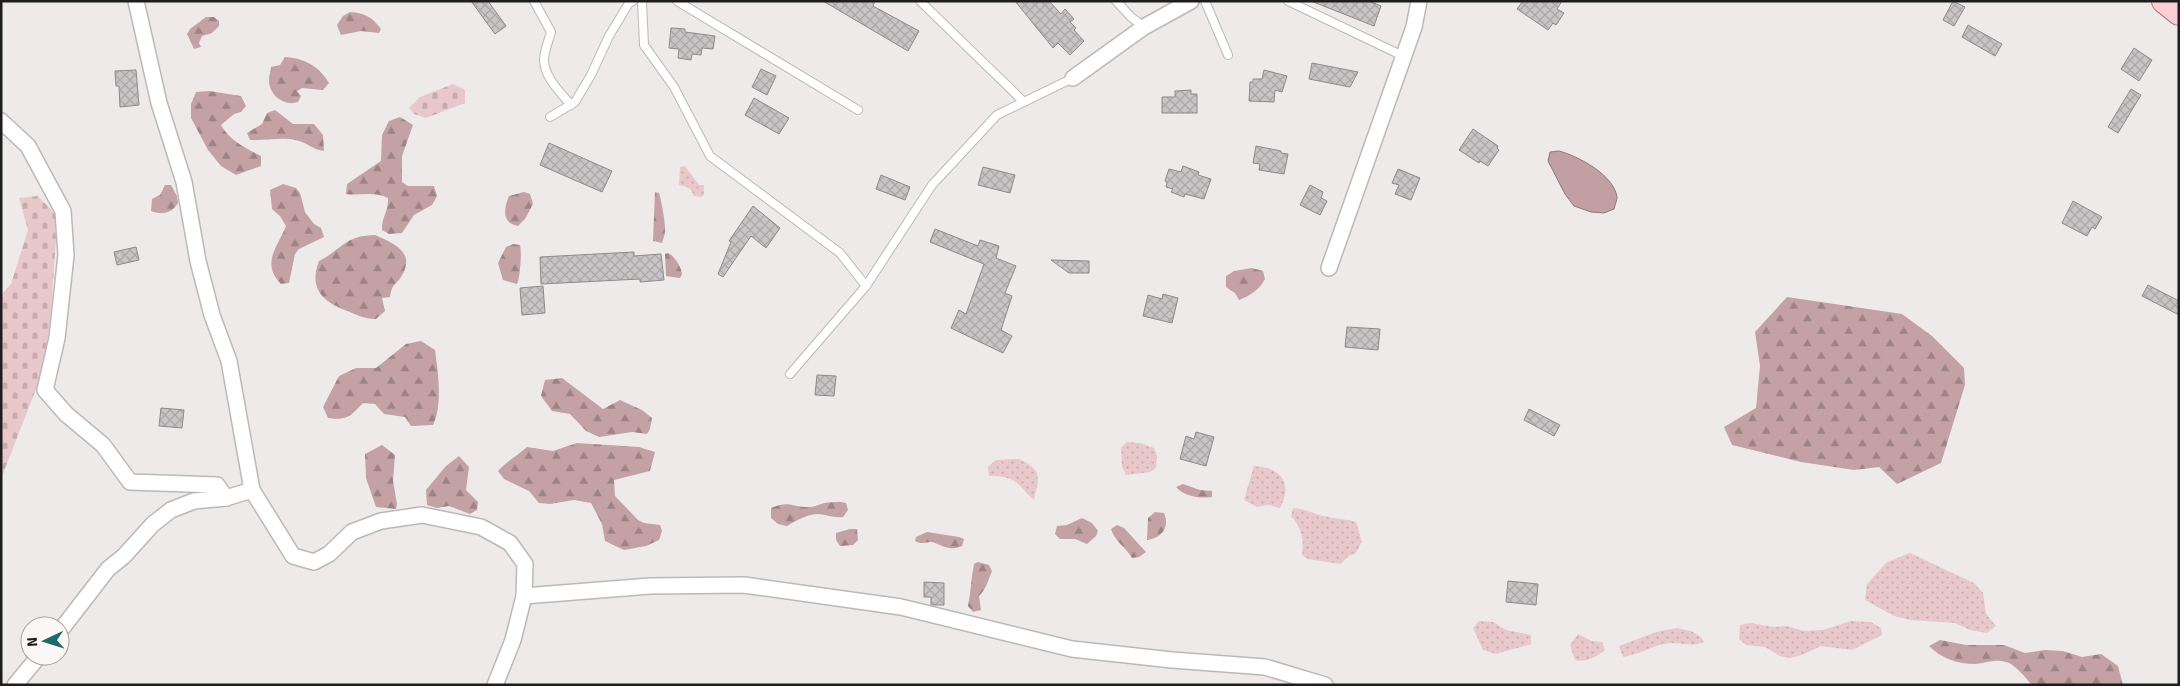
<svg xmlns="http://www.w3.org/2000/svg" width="2180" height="686" font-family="Signika,sans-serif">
<defs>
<pattern id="grass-dots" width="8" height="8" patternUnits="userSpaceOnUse" patternTransform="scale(1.25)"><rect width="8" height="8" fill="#e8c8cb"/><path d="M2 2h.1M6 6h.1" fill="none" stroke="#c7abae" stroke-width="1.8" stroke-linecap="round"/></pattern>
<pattern id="forest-firs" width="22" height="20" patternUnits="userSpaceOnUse" patternTransform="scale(1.25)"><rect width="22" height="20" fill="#c3a1a4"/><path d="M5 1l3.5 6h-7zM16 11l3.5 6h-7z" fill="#9e8385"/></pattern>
<pattern id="cemetery-stones" width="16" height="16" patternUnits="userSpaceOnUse" patternTransform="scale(1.25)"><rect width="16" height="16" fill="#e8c8cb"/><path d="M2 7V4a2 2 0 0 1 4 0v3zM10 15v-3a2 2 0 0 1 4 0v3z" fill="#c7abae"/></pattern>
<pattern id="building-cross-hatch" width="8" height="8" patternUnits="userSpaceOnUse" patternTransform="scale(1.25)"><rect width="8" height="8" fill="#c8c3c4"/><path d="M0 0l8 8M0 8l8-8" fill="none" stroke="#aba7a8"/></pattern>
</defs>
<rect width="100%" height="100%" fill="#efeaea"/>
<g fill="url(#grass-dots)">
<path d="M685 166 699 185H704V195L701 197 694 196 690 188 679 185 680 167Z"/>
<path d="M1126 442 1140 443 1154 448 1157 456 1156 468 1150 472 1126 475 1122 466 1121 448Z"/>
<path d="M1019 459C1043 470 1039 478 1034 500 1016 483 1017 476 989 476L988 467 996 460Z"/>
<path d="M1254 466C1280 467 1294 483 1280 508L1269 505 1257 507 1244 500Z"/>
<path d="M1293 508C1306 509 1316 515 1328 517 1338 519 1347 519 1356 522L1362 542 1355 554 1350 555 1340 564 1308 559 1302 555C1304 539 1302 529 1291 516Z"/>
<path d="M1910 553 1974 583 1983 593 1986 614 1996 626 1987 633 1970 630 1955 623 1910 620 1894 616 1865 600 1867 584 1887 562Z"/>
<path d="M1479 621 1493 622 1506 630 1531 635V644L1496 654 1483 650 1473 628Z"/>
<path d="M1851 621 1871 622 1881 628 1882 635 1852 650 1821 646 1802 655 1790 658 1780 656 1765 647 1746 645 1739 639 1740 625 1750 623 1774 627 1786 626 1804 631 1823 630Z"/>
<path d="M1677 628 1691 631 1701 637 1704 642C1692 647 1684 643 1672 643 1654 644 1640 655 1623 657L1619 646 1656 632Z"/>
<path d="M1578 634 1592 641 1602 642 1605 650C1597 657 1584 663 1575 660L1570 645Z"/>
</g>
<g fill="url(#forest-firs)">
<path d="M350 12C365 13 372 17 381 29L379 33 361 31 341 35 337 25 343 16Z"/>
<path d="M206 17H214L219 21V26L212 33 202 36 199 43 201 47 194 49 187 34 190 29Z"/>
<path d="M285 57C304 58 319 66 329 83L323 90 302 88 297 91 301 96 298 102C285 107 268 95 269 79 269 75 271 71 271 67L280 65Z"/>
<path d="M209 91 241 96 246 106 241 112 234 114 221 125C229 140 245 148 261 156V166L236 175 221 166 208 150 191 118V104L196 92Z"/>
<path d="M275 110 293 124H314L323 135 324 151C313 150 307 142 295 140 279 137 265 141 250 140L247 133 262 124 267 113Z"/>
<path d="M400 117 413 125 402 156V182L408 186H434L437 196 432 205 414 215 402 233 389 234 382 230C381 218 389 211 388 198 374 191 361 196 346 194L347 184 381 161 382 135 389 121Z"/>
<path d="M283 184 296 188 300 193 305 212 314 224 321 228 324 237 299 249 295 254 289 283 281 284C261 263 277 248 286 226L280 216 272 209 270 190Z"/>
<path d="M165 185H171L177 196 178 203C171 214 162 215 151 211L152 199 160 195Z"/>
<path d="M524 192 530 194 533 204 525 219 518 226C501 223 504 208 509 196Z"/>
<path d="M655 192 659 193C661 199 666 225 665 231 665 235 663 239 662 243L653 241Z"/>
<path d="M375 235C393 243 417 252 401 277 395 286 392 284 390 297L382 298 385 311 376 319C366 319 359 316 350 312 324 303 308 290 319 261 344 248 344 236 375 235Z"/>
<path d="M513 244 520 245C522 252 520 278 517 284L503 280 498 263 506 247Z"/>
<path d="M668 253C675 256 681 267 682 274L680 278 666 276 665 254Z"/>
<path d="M1252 268 1263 271 1265 279C1260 289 1250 296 1239 300L1235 293 1226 287V276L1234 271Z"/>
<path d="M1787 297 1902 314 1932 336 1964 368 1965 385 1941 463 1897 484 1879 467 1854 470 1801 462 1732 445 1724 427 1756 408 1760 366 1755 332Z"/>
<path d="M421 341 435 350C438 372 443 405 433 425L411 426 405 417 384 414 375 404 363 403C350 416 348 421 328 418L323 407 339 376 356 368H376L406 344Z"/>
<path d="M562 378 603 409 620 400 642 410 652 418 650 429 647 434 632 432 599 437 586 431 570 414 552 411 541 396 545 380Z"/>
<path d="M577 443 639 447 655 452 650 471 614 480 615 496 638 520 644 523 660 525 662 531 659 540 646 546 624 550 605 541 602 524 591 503 574 500 550 504 539 503 529 491 504 479 498 471C507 461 517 456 527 447L553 451Z"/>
<path d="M382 445 395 455 393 481 397 504 396 509 376 507 366 478 365 454Z"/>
<path d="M459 456 469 467 466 490 478 502 477 510 470 514 449 506 437 508 427 505 426 490 446 466Z"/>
<path d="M1183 484 1200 490 1212 491V497C1201 499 1183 496 1176 487Z"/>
<path d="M841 502 846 503 848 510 843 517C834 518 827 515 818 514 807 514 796 521 787 526L778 524 771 518V508C790 500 791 507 809 507 814 507 817 505 821 504 827 502 834 502 841 502Z"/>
<path d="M1155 512 1164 513C1170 527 1162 538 1147 540L1148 518Z"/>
<path d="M1082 518 1092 523 1098 531 1096 536 1087 544 1075 539H1060L1055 534 1057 526 1067 525Z"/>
<path d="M1117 525 1124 528 1146 552 1139 557 1132 558C1125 546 1115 542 1111 529Z"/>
<path d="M850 529H857L858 540 853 545 840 546 836 540V533Z"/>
<path d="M927 532 959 537 964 539 962 546C951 551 945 547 935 543 929 540 924 546 915 541L916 537Z"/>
<path d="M978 562 989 565 992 571C988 580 986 590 979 596L981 610 973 612 968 606C971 592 971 578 974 564Z"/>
<path d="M1940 640 1966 645H2004L2025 653 2045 650 2063 651 2082 657 2101 654 2118 666 2123 685H2032C2026 678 2017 667 2009 663 1995 658 1988 663 1975 664 1957 664 1941 658 1929 646Z"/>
</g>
<g fill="url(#cemetery-stones)">
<path d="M453 84 465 90V103L426 118 414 114 409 108 420 97Z"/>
<path d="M38 196 55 214 56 239 50 324 41 376 1 479V295L11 284 28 230 19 198Z"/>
</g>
<path fill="#c19fa2" stroke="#90787a" d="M1559 151C1578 156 1614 175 1617 197 1617 200 1615 205 1614 209L1604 213 1591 212 1574 206 1565 194 1548 161 1550 152Z"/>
<g fill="url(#building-cross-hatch)" stroke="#8e898a">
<path d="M471 1H488L506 26 495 34Z"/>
<path d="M823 1H875L873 6 919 31 908 51Z"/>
<path d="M1015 1H1049L1061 14 1065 9 1074 19 1070 22 1076 28 1074 30 1084 41 1070 55 1058 43 1053 48Z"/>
<path d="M1311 1H1369L1381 6 1374 26Z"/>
<path d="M1523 1H1562L1557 9 1564 13 1556 25 1553 23 1548 30 1517 9Z"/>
<path d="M1953 1 1965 7 1954 26 1943 20Z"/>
<path d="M1968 25 2002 44 1995 56 1962 37Z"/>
<path d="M671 28 685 29V32L715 36 713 49 702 48 701 55 692 54 691 60 678 58 679 49 669 48Z"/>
<path d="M2134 48 2152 60 2139 81 2121 69Z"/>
<path d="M1312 63 1358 72 1350 87 1309 79Z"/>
<path d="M761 69 776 76 767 95 752 87Z"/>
<path d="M136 70 139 105 120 107 119 86H116L115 71Z"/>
<path d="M1264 70 1287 76 1282 92 1275 90 1274 102 1249 101 1250 82H1253V79H1262Z"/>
<path d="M2131 89 2141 95 2118 133 2108 127Z"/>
<path d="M1191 90V94H1197V113H1162V97H1175V91Z"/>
<path d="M754 98 789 118 779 134 745 115Z"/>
<path d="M1473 129 1498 146 1497 148 1499 150 1488 166 1480 161 1479 163 1459 150Z"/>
<path d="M549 143 612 171 602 192 540 165Z"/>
<path d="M1256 146 1281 151V153L1288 154 1284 174 1259 170 1260 164 1253 163Z"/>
<path d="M1183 166 1199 172 1198 175 1211 179 1204 199 1185 194 1184 197 1171 192 1173 189 1166 187 1167 182 1165 181 1169 169 1181 172Z"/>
<path d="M983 167 1015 175 1010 193 978 185Z"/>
<path d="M1398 169 1420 178 1411 200 1395 194 1399 185 1392 183Z"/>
<path d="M881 175 910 187 905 200 876 189Z"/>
<path d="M1310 185 1323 192 1321 198 1327 201 1320 215 1300 205Z"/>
<path d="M2073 201 2102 217 2095 229 2092 227 2087 236 2062 223Z"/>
<path d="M753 206 780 228 766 248 751 236 723 277 718 274 731 242 729 241Z"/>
<path d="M935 229 978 246 980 240 999 246 996 258 1016 266 1005 293 1012 296 1001 330 1012 336 1003 353 951 328 959 310 966 314 984 264 930 242Z"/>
<path d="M136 247 139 260 117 265 114 252Z"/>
<path d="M634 252V256L661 254 664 280 640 282V279L541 284 540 257Z"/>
<path d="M1051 260 1089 261V273H1069Z"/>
<path d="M2148 285 2179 301V315L2142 296Z"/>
<path d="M543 286 545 313 522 315 520 288Z"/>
<path d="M1163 294 1178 298 1172 323 1143 316 1148 295 1162 299Z"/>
<path d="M1347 327 1380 329 1378 350 1345 347Z"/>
<path d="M817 375 836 376 834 396 815 395Z"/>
<path d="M161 408 184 410 182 428 159 426Z"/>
<path d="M1529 409 1560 425 1554 436 1524 420Z"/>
<path d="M1196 432 1214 437 1206 466 1180 459 1186 436 1194 439Z"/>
<path d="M1508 581 1538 584 1536 605 1506 602Z"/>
<path d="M924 582 944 583V605H931V597H924Z"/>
</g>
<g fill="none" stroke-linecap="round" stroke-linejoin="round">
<g stroke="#bdb8b8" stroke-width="10">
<g id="lane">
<path d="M534 1 551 32C549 40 544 51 544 60 544 77 561 93 571 105"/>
<path d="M642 1 644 45 674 87 710 156 840 253 866 286"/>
<path d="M677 1 858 110"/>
<path d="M920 1 1024 102"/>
<path d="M1116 1 1131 17 1144 27"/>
<path d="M1205 1 1228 55"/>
<path d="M1288 1 1403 56"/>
<path d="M550 117 575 102 591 75 609 36 629 3 633 1"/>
<path d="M790 374 866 286 932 185 997 115 1073 78"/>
</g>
</g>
<g stroke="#bdb8b8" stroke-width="18">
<g id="street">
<path d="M1073 78 1144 27 1191 1"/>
<path d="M1 121 28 146 63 211 66 255 57 338 45 390 66 414 103 445 130 482 217 485 226 498"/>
<path d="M1329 268 1414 27 1419 1"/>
<path d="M252 490 293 556 314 562 329 554 352 532 381 521 422 515 481 527 510 543 525 564 524 596 513 640 495 685"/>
<path d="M524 596 650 586 744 585 901 607 1072 649 1172 660 1265 667 1325 685"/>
<path d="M60 631 108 569 124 556 153 524 171 510 194 501 226 498 252 490 229 361 212 315 198 261 184 182 159 103 136 1"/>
<path d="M15 685 39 656"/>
</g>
</g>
<g stroke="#ad7b80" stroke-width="26">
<path id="primary" d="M2164 1 2179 13"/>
</g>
<use href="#lane" stroke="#fff" stroke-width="8"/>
<use href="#street" stroke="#fff" stroke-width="15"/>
<use href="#primary" stroke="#fcced3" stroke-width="24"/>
</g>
<rect width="2180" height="686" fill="none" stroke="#1e1d1d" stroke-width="5"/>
<g transform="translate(45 641) rotate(266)"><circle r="24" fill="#fcf7f7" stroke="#a3a0a0"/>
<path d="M0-4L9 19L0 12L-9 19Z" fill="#1e6a68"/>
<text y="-8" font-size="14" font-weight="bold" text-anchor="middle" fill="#1e1d1d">N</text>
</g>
</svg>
